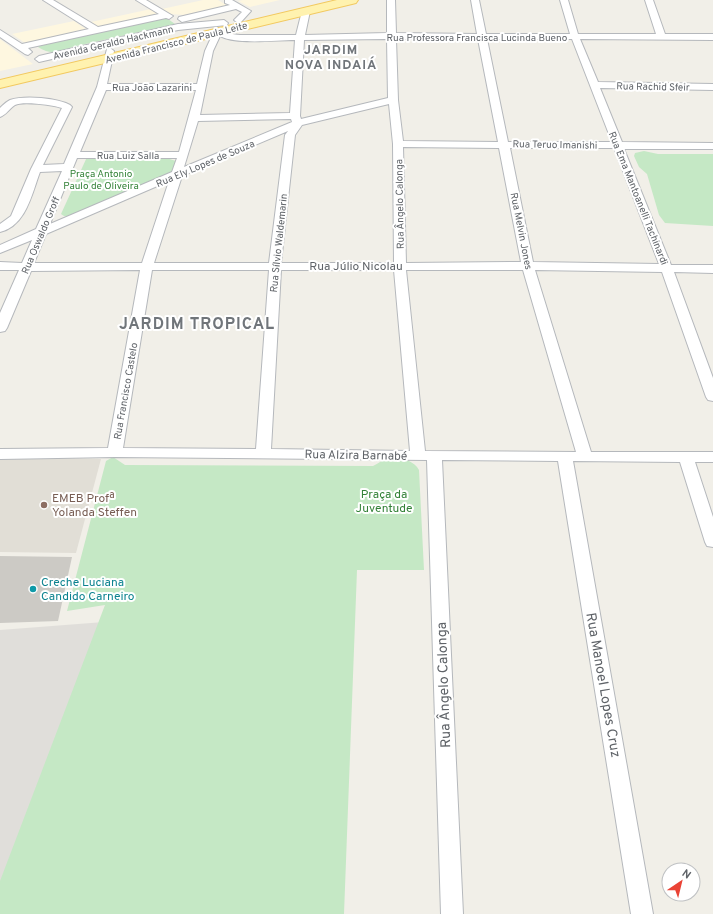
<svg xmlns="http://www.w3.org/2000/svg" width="713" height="914" font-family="Overpass,sans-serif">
<rect width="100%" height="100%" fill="#f1efe8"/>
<g fill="#fef7e0">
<path d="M203 0H218L228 6 184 15 171 14 162 9Z"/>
<path d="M243 0H280L250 7 238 1Z"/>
<path d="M151 9 159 14 99 27 91 22Z"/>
<path d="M74 21 87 30 25 43 12 34Z"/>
<path d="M0 39 33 64 0 71Z"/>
</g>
<path fill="#e0deda" d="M104 622 0 890V630Z"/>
<path fill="#e1ded6" d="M0 458 101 459 76 553 0 552Z"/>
<g fill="#c5e8c5">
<path d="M158 18 168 19 175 24 153 31 148 30 72 47C61 54 48 54 38 47L43 44H48L153 21Z"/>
<path d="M644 151 658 154H713V226L665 223 659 215 647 174 639 167 634 156 635 153Z"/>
<path d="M87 157H163L176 161 172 174 68 216H64L61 214Z"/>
<path d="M113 457 125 465 373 466C377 464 383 460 387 458 398 456 414 460 419 470L424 570H357L344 914H0V881L105 605 67 611 106 461Z"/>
</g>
<path fill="#cccac5" d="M0 556 72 557 58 621 0 623Z"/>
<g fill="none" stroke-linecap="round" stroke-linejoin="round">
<g stroke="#b5b8bc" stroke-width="2">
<g id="minor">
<path d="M43 0H53L98 27 159 14 136 0H146L173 16 169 19 166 18 28 48 32 52 28 55 25 54 0 37V30L22 44 89 29Z"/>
<path d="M225 0H232L251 11 241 22 238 23 234 20 242 12 236 9 182 22 178 19 179 17 230 5 225 3Z"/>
<path d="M387 0H395L396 33 477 34 471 0H479L486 34H570L560 0H568L578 34H656L645 0H653L665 34H713V40L580 39 598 82 713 84V90L600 88 622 142 713 143V149H624L671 265H713V273L674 272 713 378V401L708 400 706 397 662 272 535 270 591 452H713V462H695L713 517V547L707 546 705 542 680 462 573 461 653 914H631L558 461 442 460 463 914H441L427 460 115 457 0 459V449L108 448 140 270 31 271 7 328 5 331 0 332V313L19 270H0V262L22 263 32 240 0 253V245L36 229 62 171 40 172C32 193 26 226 0 232V224L11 216 31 169 62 108C52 105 23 101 15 105 9 109 6 115 0 117V108C3 105 6 102 10 100 25 95 57 98 70 105L72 107 43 165 64 164 97 87 107 49 110 48 114 51 107 84H197L205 51 215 29C222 28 231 35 240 35H296L302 11 306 9 310 11 305 35 387 33ZM220 36C237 45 276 40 295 40L290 113 200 115 213 51ZM387 39 388 98 301 119 300 116 304 40ZM396 39H478L498 142 403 141 398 100ZM487 39H572L612 142H508ZM106 90H196L179 152H80ZM389 104 393 144 394 263H281L295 135 302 125ZM291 119 292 122 184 167 198 121ZM288 131 285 135 269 263H154L182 176ZM403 147 499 148 521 262 406 263ZM510 148H614L659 264 533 262ZM77 158H177L172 172 50 224ZM169 181 142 263H34L46 234ZM152 270H269L256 449 123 448ZM281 270H394L410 451 271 449ZM406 270H523L576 452 425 451Z"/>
<path d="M224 20 228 23 227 25 178 30 39 62 35 59 39 56 178 24Z"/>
</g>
</g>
<g stroke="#f2c960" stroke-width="2">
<path id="primary" d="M337 0H358L356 3 352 4 0 88V80Z"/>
</g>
<use href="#minor" fill="#fff" fill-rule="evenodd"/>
<use href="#primary" fill="#fff2af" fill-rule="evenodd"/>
</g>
<circle fill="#8d6e63" stroke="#fff" stroke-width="1.5" cx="44" cy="505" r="4"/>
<circle fill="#0f9aa8" stroke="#fff" stroke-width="1.5" cx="33" cy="589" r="4"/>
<g text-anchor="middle" stroke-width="4" stroke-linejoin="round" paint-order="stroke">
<g font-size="10" fill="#5f6368" stroke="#fff">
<text x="477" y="41">Rua Professora Francisca Lucinda Bueno</text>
<text transform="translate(113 42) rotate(-13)" y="4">Avenida Geraldo Hackmann</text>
<text transform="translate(176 42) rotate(-14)" y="4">Avenida Francisco de Paula Leite</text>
<text transform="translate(653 86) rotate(1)" y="4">Rua Rachid Sfeir</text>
<text x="152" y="91">Rua João Lazarini</text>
<text transform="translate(555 144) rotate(1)" y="4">Rua Teruo Imanishi</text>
<text x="128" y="159">Rua Luiz Salla</text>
<text transform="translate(205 163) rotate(-23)" y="4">Rua Ely Lopes de Souza</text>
<text transform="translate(639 198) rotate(68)" y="4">Rua Ema Mantoanelli Tachinardi</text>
<text transform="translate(399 204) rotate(-91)" y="4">Rua Ângelo Calonga</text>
<text transform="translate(522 231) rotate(79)" y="4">Rua Melvin Jones</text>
<text transform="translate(40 235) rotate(-67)" y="4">Rua Oswaldo Groff</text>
<text transform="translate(278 243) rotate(-84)" y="4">Rua Sílvio Waldemarin</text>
<text transform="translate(125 391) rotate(-80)" y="4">Rua Francisco Castelo</text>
</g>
<g font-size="10" fill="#348238" stroke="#fff">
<text x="101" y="177">Praça Antonio<tspan x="101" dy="12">Paulo de Oliveira</tspan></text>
</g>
<g font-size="12" fill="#5f6368" stroke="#fff">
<text x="356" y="270">Rua Júlio Nicolau</text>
<text transform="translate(356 455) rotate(1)" y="4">Rua Alzira Barnabé</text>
</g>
<g font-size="12" fill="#348238" stroke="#fff">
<text x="384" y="498">Praça da<tspan x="384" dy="14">Juventude</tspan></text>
</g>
<g font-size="12" fill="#785e54" stroke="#fff" text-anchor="start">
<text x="52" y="502">EMEB Profª<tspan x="52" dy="14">Yolanda Steffen</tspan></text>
</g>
<g font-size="12" fill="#0d838f" stroke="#fff" text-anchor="start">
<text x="41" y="586">Creche Luciana<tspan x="41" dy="14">Candido Carneiro</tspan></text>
</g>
<g font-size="13" font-weight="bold" letter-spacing="1" fill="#70757a" stroke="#fff">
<text x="331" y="54">JARDIM<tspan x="331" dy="15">NOVA INDAIÁ</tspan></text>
</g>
<g font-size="14" fill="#5f6368" stroke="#fff">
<text transform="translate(443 685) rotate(-92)" y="5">Rua Ângelo Calonga</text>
<text transform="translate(604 685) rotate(80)" y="5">Rua Manoel Lopes Cruz</text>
</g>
<g font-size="16" font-weight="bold" letter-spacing="1" fill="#70757a" stroke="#fff">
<text x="197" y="329">JARDIM TROPICAL</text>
</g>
</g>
<g transform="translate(681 882) rotate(35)"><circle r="19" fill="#ffffff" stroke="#bfc1c3"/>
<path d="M0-3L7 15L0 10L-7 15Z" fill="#ea4335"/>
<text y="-6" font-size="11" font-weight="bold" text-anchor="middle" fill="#5f6368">N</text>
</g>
</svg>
